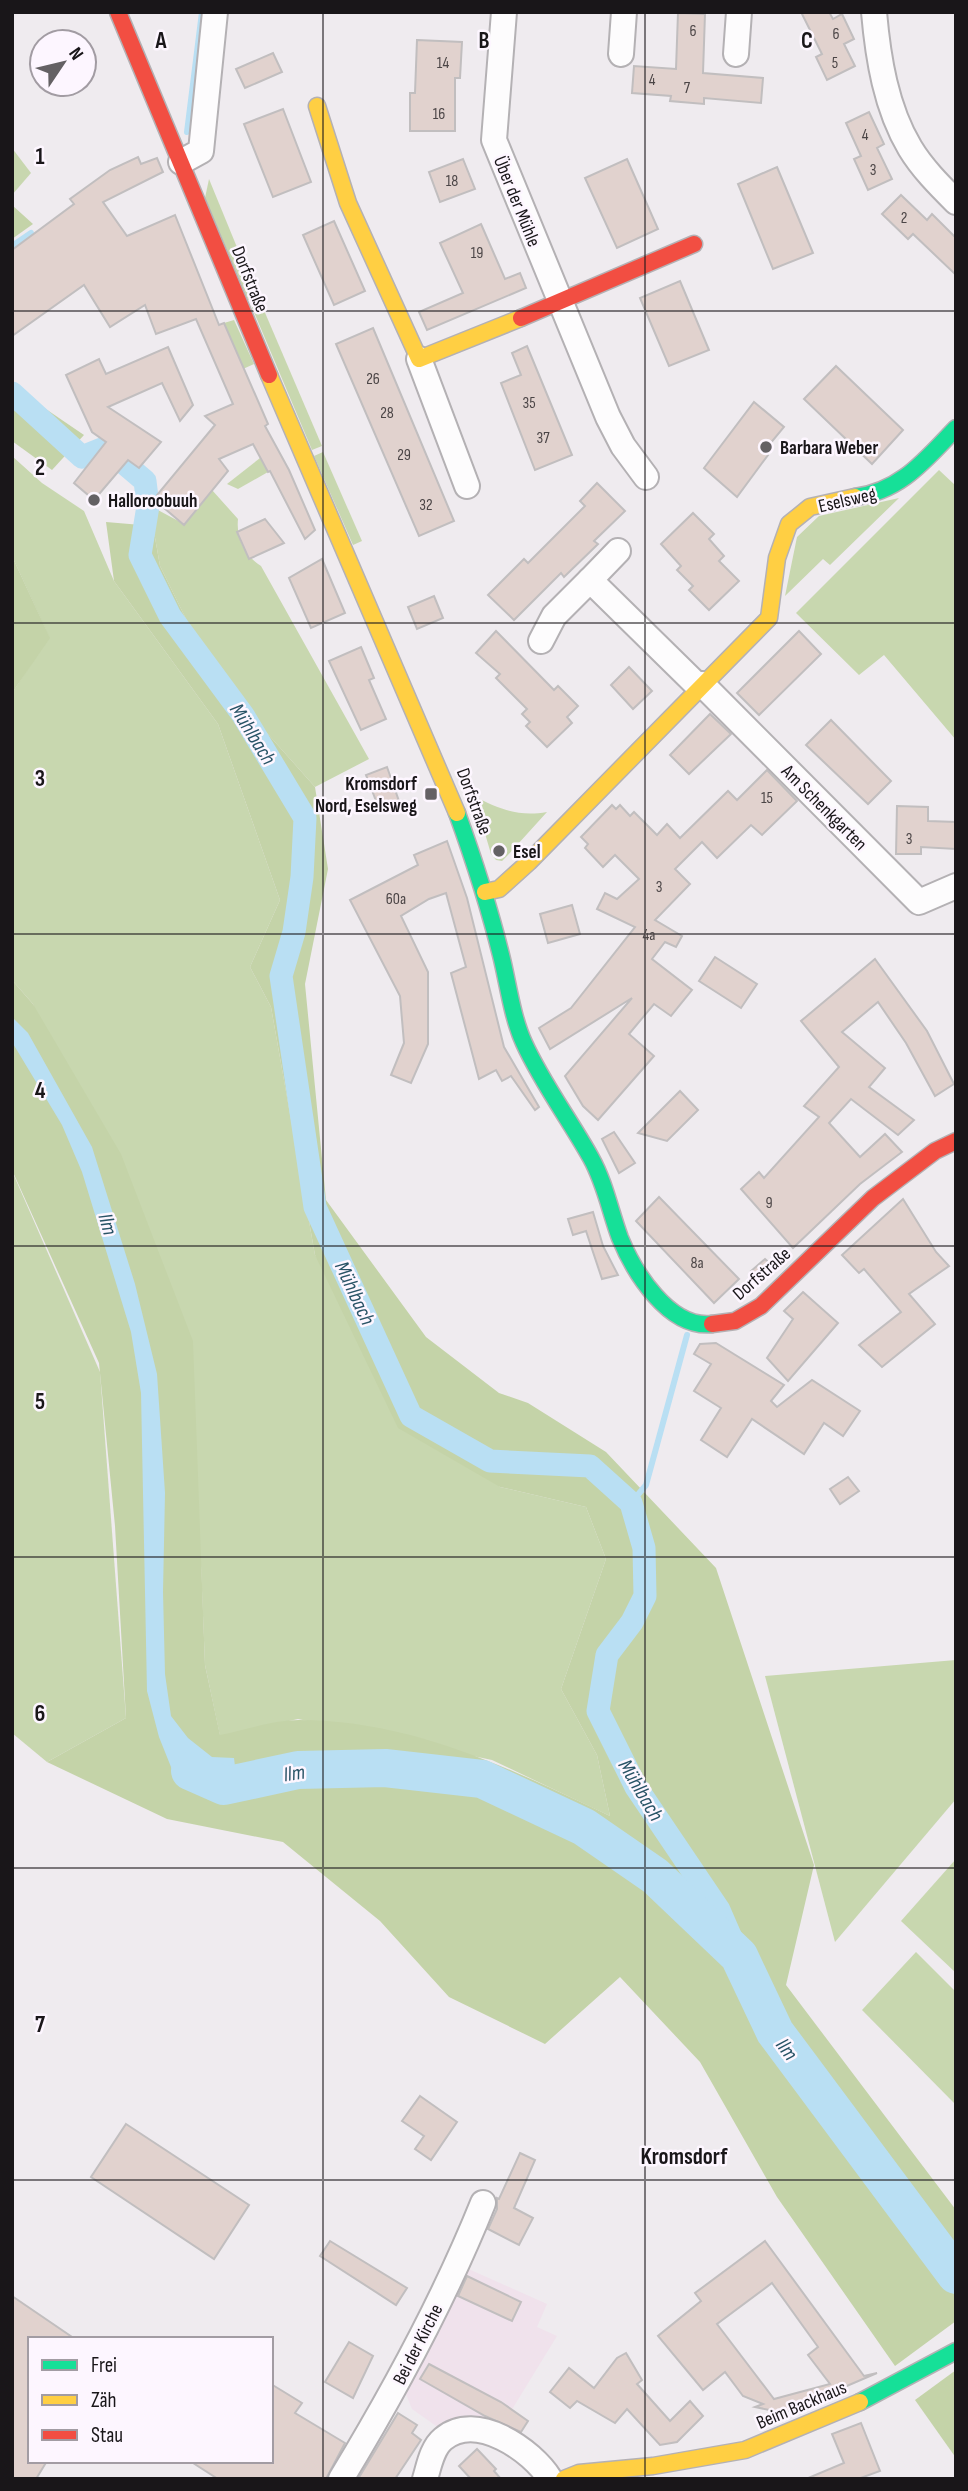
<svg xmlns="http://www.w3.org/2000/svg" width="968" height="2491" font-family="'Sofia Sans Condensed',sans-serif">
<rect width="100%" height="100%" fill="#efebef"/>
<path fill="#f0e2ec" d="M464 2267 547 2304 537 2327 557 2336 500 2429 436 2426 412 2409 404 2389Z"/>
<g fill="#c8d7af">
<path d="M12 148 31 173 12 195Z"/>
<path d="M209 179 257 296 248 300 205 198Z"/>
<path d="M260 301 322 446 312 450 251 305Z"/>
<path d="M234 320 254 364 243 369 224 323Z"/>
<path d="M323 452 362 541 353 545 314 456Z"/>
<path d="M12 456 42 483 84 511 114 581 218 724 280 900 250 967 271 1007 315 1255 500 1487 586 1507 606 1559 561 1689 597 1755 610 1816 492 1760 298 1719 220 1736 205 1665 201 1565 33 1004 12 980V693L49 637 12 556Z"/>
<path d="M260 458 268 472 238 489 227 484Z"/>
<path d="M939 470 956 486V740L884 655 859 675 796 613Z"/>
<path d="M212 490 238 519C236 539 245 556 261 566L369 759 315 787 211 670 160 566 153 526 156 509 184 524Z"/>
<path d="M899 498 830 565 823 559 785 596 797 537 819 516Z"/>
<path d="M474 796C499 809 518 817 547 812L507 856 502 861 496 860 491 854Z"/>
<path d="M12 1171 100 1372 126 1718 47 1762 12 1733Z"/>
<path d="M956 1660V1799L835 1942 765 1676Z"/>
<path d="M956 1859V1973L901 1921Z"/>
<path d="M916 1952 956 1992V2105L862 2010Z"/>
</g>
<g fill="#c4d3a8">
<path d="M12 205 33 224 12 239Z"/>
<path d="M12 386 84 435 52 470 12 441Z"/>
<path d="M106 522 153 526 160 566 211 670 315 787 328 869 305 984 326 1200 426 1337 499 1393 528 1403 606 1452 716 1568 814 1865 786 1985 956 2210V2321L895 2366 777 2197 700 2062 620 1977 545 2044 449 1997 380 1921 283 1842 167 1819 47 1762 126 1718 115 1526 99 1363 12 1170V980L33 1004 121 1154 193 1341 205 1665 220 1735C245 1730 274 1720 299 1720 411 1720 512 1769 610 1816L597 1755 561 1689 606 1559 586 1507 500 1487 398 1428 315 1255 271 1007 250 967 280 900 218 724 114 581Z"/>
<path d="M12 556 50 638 12 693Z"/>
<path d="M956 2370V2458L915 2400Z"/>
</g>
<path fill="#b9dff3" d="M12 1017 28 1033 92 1147 135 1284 157 1374 165 1493 163 1592 165 1674 171 1716 188 1738 212 1757 234 1758 238 1791H217L173 1772 159 1737 147 1691 141 1393 131 1332 82 1172 62 1125 12 1042Z"/>
<g fill="none" stroke-linecap="round" stroke-linejoin="round">
<g stroke="#b9dff3" stroke-width="6">
<path d="M187 132 202 12"/>
<path d="M12 246 31 233"/>
<path d="M631 1503 646 1485 687 1335"/>
</g>
<g stroke="#b9dff3" stroke-width="23">
<path d="M12 393 82 457 102 449 112 450"/>
<path d="M125 464 145 481 148 506 140 555 170 616 243 715 305 818 302 877 294 932 281 976 315 1207 411 1416 490 1461 590 1466 631 1503 644 1548 645 1596 632 1622 607 1655 598 1711 636 1787 719 1910 739 1956"/>
</g>
<path stroke="#b9dff3" stroke-width="38" d="M190 1771 224 1786 298 1770 385 1768 482 1779 584 1827 655 1876 739 1956 775 2032 956 2275"/>
</g>
<g fill="#e1d2ce" stroke="#c1bebf" stroke-width="2" fill-rule="evenodd">
<path d="M801 12H829L833 19 842 14 854 39 844 44 855 66 827 80 816 57 822 54Z"/>
<path d="M678 13 705 14 703 73 763 78 761 103 704 98V104L670 101 671 96 632 93 634 66 676 69Z"/>
<path d="M417 40 462 42 460 78H455V131H410V93H415Z"/>
<path d="M273 53 282 72 245 88 236 69Z"/>
<path d="M283 109 311 182 273 197 244 124Z"/>
<path d="M869 112 884 144 877 148 892 179 868 190 854 159 861 156 846 123Z"/>
<path d="M138 157 141 164 157 158 163 172 103 202 127 236 175 215 219 325 224 323 268 424 265 426 289 470 315 530 305 539 270 471 268 472 253 444 219 459 228 471 184 525 157 502V495L215 425 205 416 233 404 196 319 156 334 145 305 110 327 84 285 12 336V250L74 204 70 199 110 170Z"/>
<path d="M463 159 475 189 440 202 429 172Z"/>
<path d="M627 159 658 229 617 248 585 178Z"/>
<path d="M777 167 813 253 773 269 738 184Z"/>
<path d="M901 195 927 220 932 214 956 238V275L913 234 908 239 882 214Z"/>
<path d="M334 221 365 291 334 305 303 235Z"/>
<path d="M481 224 505 279 520 273 526 288 427 330 419 312 463 293 440 243Z"/>
<path d="M680 281 709 350 669 366 640 298Z"/>
<path d="M373 328 454 521 419 536 336 344Z"/>
<path d="M527 346 572 455 535 470 501 383 521 375 512 353Z"/>
<path d="M168 347 193 405 180 421 162 383 108 407 161 442 139 468 128 460 94 500 74 483 106 442 92 432 66 375 99 359 106 374Z"/>
<path d="M836 366 903 430 872 464 804 399Z"/>
<path d="M754 402 784 427 764 451 768 455 737 497 704 468Z"/>
<path d="M597 483 625 511 594 541 598 544 564 577 561 573 514 620 488 595 524 559 528 563 585 506 580 501Z"/>
<path d="M693 513 714 534 709 539 724 556 719 561 739 581 709 610 689 590 693 586 677 570 681 566 661 544Z"/>
<path d="M265 519 284 543 249 559 237 532Z"/>
<path d="M322 559 345 613 311 628 289 578Z"/>
<path d="M434 596 443 618 417 629 408 607Z"/>
<path d="M496 631 554 690 558 686 578 706 567 717 572 723 547 747 526 726 530 722 522 714 527 709 496 678 500 674 476 653Z"/>
<path d="M799 631 821 654 759 715 737 693Z"/>
<path d="M361 647 374 678 369 680 386 719 361 730 329 661Z"/>
<path d="M629 667 652 691 633 709 611 685Z"/>
<path d="M710 714 731 734 689 774 670 755Z"/>
<path d="M831 720 891 781 868 804 806 745Z"/>
<path d="M387 767 400 804 380 811 366 775Z"/>
<path d="M767 770 797 801 762 835 751 825 717 858 702 842 675 869 690 884 655 920 682 936 676 947 665 942 652 959 692 990 671 1016 654 1004 629 1034 654 1056 598 1120 583 1106 565 1076 632 998 550 1049 539 1028 571 1008 635 927 597 909 605 893 617 899 639 879 615 855 603 867 585 848 588 844 581 837 612 805 616 809 620 805 630 816 634 812 657 835 667 824 680 838 728 791 737 800Z"/>
<path d="M897 806 928 807V821L956 822V849L921 847V854H896Z"/>
<path d="M447 841 467 898 504 1047 539 1107 535 1110 511 1076 502 1081 496 1070 479 1079 451 973 466 967 446 893 429 899 401 916 428 972V1044L411 1083 391 1075 404 1043 400 996 350 900 418 865 414 855Z"/>
<path d="M572 905 580 934 548 943 540 914Z"/>
<path d="M715 957 757 984 741 1008 699 981Z"/>
<path d="M875 959 927 1031 954 1084 935 1096 906 1043 878 1002 842 1032 885 1068 869 1087 914 1120 898 1135 851 1099 829 1123 860 1157 885 1134 902 1152 860 1184 793 1248 741 1189 759 1172 764 1178 819 1117 804 1106 839 1067 801 1021Z"/>
<path d="M680 1091 698 1110 667 1141 638 1133Z"/>
<path d="M614 1132 635 1163 619 1173 602 1139Z"/>
<path d="M659 1197 739 1279 714 1303 636 1221Z"/>
<path d="M903 1199 936 1252 949 1266 909 1294 935 1324 882 1367 859 1345 901 1312 864 1269 859 1273 842 1255Z"/>
<path d="M593 1212 603 1246 618 1275 602 1279 586 1231 573 1235 568 1219Z"/>
<path d="M765 1259 774 1267 760 1281 751 1271Z"/>
<path d="M803 1292 838 1323 788 1381 767 1358 793 1319 784 1311Z"/>
<path d="M716 1343 784 1385 771 1401 777 1407 812 1380 860 1411 843 1436 824 1423 804 1454 752 1419 727 1457 701 1440 721 1408 694 1391 711 1364 694 1354 700 1344Z"/>
<path d="M848 1477 859 1491 840 1504 830 1489Z"/>
<path d="M420 2096 457 2122 431 2160 415 2149 424 2136 402 2121Z"/>
<path d="M126 2124 249 2205 214 2259 91 2177Z"/>
<path d="M520 2153 535 2160 514 2208 533 2218 519 2245 488 2229 497 2209V2198L499 2199Z"/>
<path d="M330 2241 407 2288 396 2305 320 2256Z"/>
<path d="M765 2241 864 2376 877 2373 784 2413 755 2407 763 2404 743 2396 725 2372 703 2390 658 2336 701 2301 695 2293ZM772 2283 818 2347 808 2355 830 2384 774 2399 717 2324Z"/>
<path d="M467 2276 521 2302 512 2321 458 2296Z"/>
<path d="M12 2296 75 2339H30V2461H47L36 2479H12Z"/>
<path d="M349 2342 373 2356 353 2398 325 2382Z"/>
<path d="M626 2353 642 2380 637 2384 670 2421 690 2401 703 2416 677 2442 660 2445 627 2409 615 2423 577 2401 570 2408 550 2392 569 2368 594 2388 617 2358Z"/>
<path d="M429 2364 501 2402 528 2421 521 2432 485 2416 420 2379Z"/>
<path d="M271 2384 302 2403 295 2413 345 2443 326 2479H218L190 2461H271Z"/>
<path d="M398 2413 417 2425 412 2433 421 2440 395 2479H358Z"/>
<path d="M861 2423 880 2471 858 2479H806L844 2463 832 2434Z"/>
<path d="M477 2449 496 2469 494 2471 501 2479H471L459 2466Z"/>
</g>
<g fill="none" stroke-linecap="round" stroke-linejoin="round">
<g stroke="#b4b1b4" stroke-width="28">
<g id="street">
<path d="M504 12 494 140 608 417 623 446 646 477"/>
<path d="M874 12C878 58 886 108 910 148 922 168 939 185 956 202"/>
<path d="M621 54 624 12"/>
<path d="M736 54 739 12"/>
<path d="M181 162 201 151 215 12"/>
<path d="M419 359 467 486"/>
<path d="M590 580 618 551"/>
<path d="M541 641 554 616 590 580 699 687"/>
<path d="M702 684 919 902 956 886"/>
<path d="M341 2479C395 2390 444 2300 483 2203"/>
<path d="M425 2479C429 2466 432 2448 443 2439 476 2411 532 2450 550 2479"/>
</g>
</g>
<g stroke="#b4b1b4" stroke-width="19">
<g id="fast">
<path d="M855 497C901 491 925 460 956 428"/>
<path d="M457 813C474 860 489 907 501 955 508 983 512 1017 524 1043 542 1083 570 1120 591 1158 605 1183 610 1211 620 1238 634 1272 669 1329 712 1324"/>
<path d="M860 2402 956 2351"/>
</g>
</g>
<g stroke="#b4b1b4" stroke-width="19">
<g id="slow">
<path d="M317 106 348 203 419 359 521 318"/>
<path d="M269 375 457 813"/>
<path d="M485 892 499 889 529 862 769 618 777 558 789 524 810 507 855 497"/>
<path d="M564 2479 579 2473 653 2466 745 2450 860 2402"/>
</g>
</g>
<g stroke="#b4b1b4" stroke-width="19">
<g id="jam">
<path d="M118 12 269 375"/>
<path d="M521 318 694 244"/>
<path d="M712 1324 735 1321 761 1306 873 1198 935 1151 956 1141"/>
</g>
</g>
<use href="#street" stroke="#fdfcfd" stroke-width="24"/>
<use href="#fast" stroke="#16e098" stroke-width="16"/>
<use href="#slow" stroke="#ffcf43" stroke-width="16"/>
<use href="#jam" stroke="#f24e42" stroke-width="16"/>
</g>
<path fill="none" stroke="#191619" stroke-width="2" stroke-opacity="0.55" d="M323 12V2479M645 12V2479M12 311H956M12 623H956M12 934H956M12 1246H956M12 1557H956M12 1868H956M12 2180H956"/>
<g fill="#646164" stroke="#fdf6ff" stroke-width="2.5">
<circle cx="766" cy="447" r="7"/>
<circle cx="94" cy="500" r="7"/>
<rect x="424" y="787" width="14" height="14" rx="3.5"/>
<circle cx="499" cy="851" r="7"/>
</g>
<g text-anchor="middle" stroke-width="5" stroke-linejoin="round" paint-order="stroke">
<g font-size="16" fill="#4b4546">
<text x="693" y="36">6</text>
<text x="836" y="39">6</text>
<text x="443" y="68">14</text>
<text x="835" y="68">5</text>
<text x="652" y="85">4</text>
<text x="687" y="93">7</text>
<text x="439" y="119">16</text>
<text x="865" y="140">4</text>
<text x="873" y="175">3</text>
<text x="452" y="186">18</text>
<text x="904" y="223">2</text>
<text x="477" y="258">19</text>
<text x="373" y="384">26</text>
<text x="529" y="408">35</text>
<text x="387" y="418">28</text>
<text x="543" y="443">37</text>
<text x="404" y="460">29</text>
<text x="426" y="510">32</text>
<text x="767" y="803">15</text>
<text x="909" y="844">3</text>
<text x="659" y="892">3</text>
<text x="396" y="904">60a</text>
<text x="649" y="940">4a</text>
<text x="769" y="1208">9</text>
<text x="697" y="1268">8a</text>
</g>
<g font-size="19" fill="#191619" stroke="#fdf6ff">
<text transform="translate(518 201) rotate(68)" y="7">Über der Mühle</text>
<text transform="translate(251 279) rotate(68)" y="7">Dorfstraße</text>
<text transform="translate(847 499) rotate(-13)" y="7">Eselsweg</text>
<text transform="translate(475 801) rotate(70)" y="7">Dorfstraße</text>
<text transform="translate(825 807) rotate(45)" y="7">Am Schenkgarten</text>
<text transform="translate(761 1273) rotate(-41)" y="7">Dorfstraße</text>
<text transform="translate(417 2344) rotate(-63)" y="7">Bei der Kirche</text>
<text transform="translate(801 2404) rotate(-23)" y="7">Beim Backhaus</text>
</g>
<g font-size="19" font-weight="bold" fill="#191619" stroke="#fdf6ff" text-anchor="start">
<text x="780" y="454">Barbara Weber</text>
<text x="108" y="507">Halloroobuuh</text>
<text x="417" y="790" text-anchor="end">Kromsdorf<tspan x="417" dy="22">Nord, Eselsweg</tspan></text>
<text x="513" y="858">Esel</text>
</g>
<g font-size="21" font-style="italic" fill="#285366" stroke="#fdf6ff">
<text transform="translate(253 734) rotate(58)" y="7">Mühlbach</text>
<text transform="translate(108 1224) rotate(74)" y="7">Ilm</text>
<text transform="translate(355 1293) rotate(65)" y="7">Mühlbach</text>
<text transform="translate(294 1773) rotate(-8)" y="7">Ilm</text>
<text transform="translate(641 1790) rotate(59)" y="7">Mühlbach</text>
<text transform="translate(787 2049) rotate(53)" y="7">Ilm</text>
</g>
<g font-size="23" font-weight="bold" fill="#191619" stroke="#fdf6ff">
<text x="684" y="2164">Kromsdorf</text>
</g>
</g>
<g font-size="23" text-anchor="middle" font-weight="bold" fill="#191619" stroke="#fdf6ff" stroke-width="5" stroke-linejoin="round" paint-order="stroke">
<text x="161" y="48">A</text>
<text x="484" y="48">B</text>
<text x="807" y="48">C</text>
<text x="40" y="164">1</text>
<text x="40" y="475">2</text>
<text x="40" y="786">3</text>
<text x="40" y="1098">4</text>
<text x="40" y="1409">5</text>
<text x="40" y="1721">6</text>
<text x="40" y="2032">7</text>
</g>
<rect width="968" height="2491" fill="none" stroke="#191619" stroke-width="28"/>
<rect x="28" y="2337" width="245" height="126" fill="#fdf6ff" stroke="#a29ca3" stroke-width="2"/>
<rect x="42" y="2360" width="35" height="10" fill="#16e098" stroke="#a29ca3" stroke-width="2"/>
<text x="91" y="2372" font-size="21" fill="#191619">Frei</text>
<rect x="42" y="2395" width="35" height="10" fill="#ffcf43" stroke="#a29ca3" stroke-width="2"/>
<text x="91" y="2407" font-size="21" fill="#191619">Zäh</text>
<rect x="42" y="2430" width="35" height="10" fill="#f24e42" stroke="#a29ca3" stroke-width="2"/>
<text x="91" y="2442" font-size="21" fill="#191619">Stau</text>
<g transform="translate(63 63) rotate(55)"><circle r="33" fill="#fdf6ff" stroke="#a29ca3" stroke-width="2"/>
<path d="M0-5L12 26L0 18L-12 26Z" fill="#646164"/>
<text y="-10" font-size="19" font-weight="bold" text-anchor="middle" fill="#191619">N</text>
</g>
</svg>
